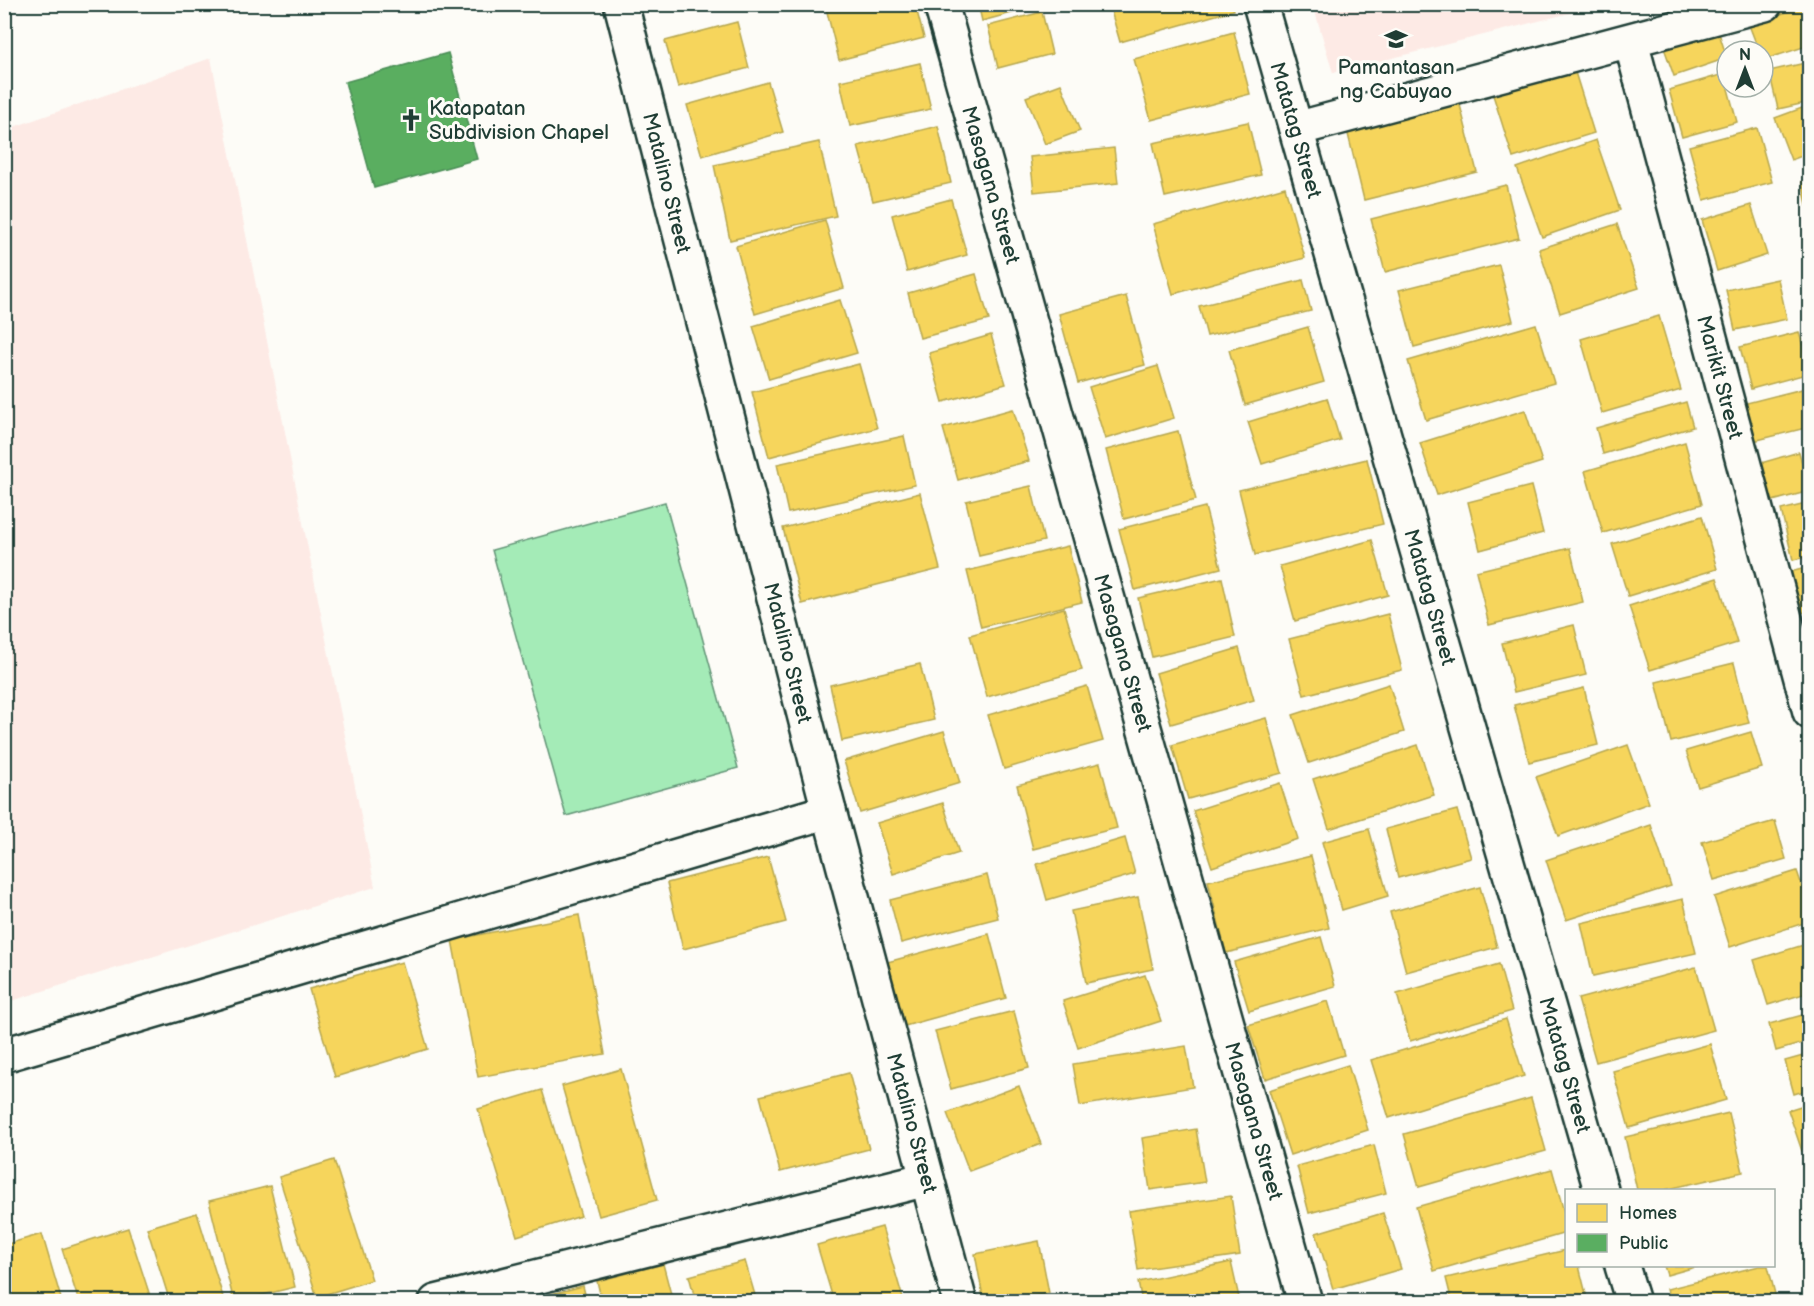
<svg xmlns="http://www.w3.org/2000/svg" width="1814" height="1306" font-family="'Balsamiq Sans',sans-serif">
<rect width="100%" height="100%" fill="#fdfcf7"/>
<filter id="ink" filterUnits="userSpaceOnUse"><feTurbulence type="fractalNoise" baseFrequency=".0167" numOctaves="2"/><feDisplacementMap in="SourceGraphic" scale="12" xChannelSelector="R" yChannelSelector="G"/><feConvolveMatrix kernelMatrix="1 2 1 2 8 2 1 2 1" color-interpolation-filters="sRGB"/></filter>
<g filter="url(#ink)">
<g fill="#fdeae5">
<path d="M1313 5V4L1602 5 1333 73Z"/>
<path d="M211 58 375 887 5 1003V130Z"/>
</g>
<path fill="#a4ebb7" stroke="#629476" stroke-width="1.5" d="M665 502 738 768 566 816 492 550Z"/>
<g fill="#f6d55c" stroke="#b6a750" stroke-width="1.5">
<path d="M825 4H915L924 38 839 60Z"/>
<path d="M978 4H1046L982 21Z"/>
<path d="M1109 4H1232L1234 10 1120 42Z"/>
<path d="M1810 4V45L1763 60V51H1759L1749 25Z"/>
<path d="M1042 12 1052 54 998 68 988 26Z"/>
<path d="M737 22 749 68 678 87 665 41Z"/>
<path d="M1717 27 1727 58 1674 76 1663 45Z"/>
<path d="M1234 32 1250 94 1151 120 1134 59Z"/>
<path d="M1810 62V102L1778 109 1769 71Z"/>
<path d="M920 63 931 109 850 126 840 81Z"/>
<path d="M1574 69 1594 133 1513 158 1493 95Z"/>
<path d="M1724 74 1737 122 1682 137 1669 90Z"/>
<path d="M768 82 783 132 702 156 687 105Z"/>
<path d="M1061 84 1080 131 1045 144 1026 97Z"/>
<path d="M1459 101 1477 172 1364 200 1347 130Z"/>
<path d="M1810 105V153L1791 160 1775 118Z"/>
<path d="M1248 122 1261 175 1165 197 1153 143Z"/>
<path d="M938 126 951 183 873 201 858 146Z"/>
<path d="M1757 128 1772 182 1704 200 1689 146Z"/>
<path d="M1596 140 1620 210 1542 237 1517 168Z"/>
<path d="M819 142 836 216 730 240 714 165Z"/>
<path d="M1114 148 1118 183 1034 192 1030 157Z"/>
<path d="M1810 180V213H1809L1802 182Z"/>
<path d="M1506 185 1519 238 1385 272 1371 219Z"/>
<path d="M1285 187 1305 258 1173 294 1153 224Z"/>
<path d="M951 199 967 255 907 272 892 215Z"/>
<path d="M1751 205 1767 255 1717 271 1702 220Z"/>
<path d="M825 220 844 288 755 314 736 246Z"/>
<path d="M1617 224 1639 288 1560 313 1539 249Z"/>
<path d="M1499 265 1513 321 1414 347 1399 290Z"/>
<path d="M976 274 989 320 920 338 908 293Z"/>
<path d="M1778 279 1787 319 1735 330 1726 290Z"/>
<path d="M1303 280 1311 311 1207 336 1199 306Z"/>
<path d="M1126 296 1145 365 1078 383 1059 314Z"/>
<path d="M840 300 857 353 769 379 753 326Z"/>
<path d="M1659 316 1681 390 1602 413 1581 339Z"/>
<path d="M1536 324 1554 383 1426 420 1408 361Z"/>
<path d="M1308 327 1324 382 1245 405 1229 350Z"/>
<path d="M1799 332 1810 373 1751 389 1740 347Z"/>
<path d="M991 335 1006 384 943 402 929 353Z"/>
<path d="M859 364 877 428 769 457 752 392Z"/>
<path d="M1158 366 1174 418 1105 439 1089 387Z"/>
<path d="M1810 387V427L1749 442 1739 405Z"/>
<path d="M1327 398 1340 440 1262 464 1248 422Z"/>
<path d="M1686 402 1693 427 1603 454 1596 428Z"/>
<path d="M1013 409 1029 461 958 480 943 428Z"/>
<path d="M1525 410 1542 462 1437 495 1420 443Z"/>
<path d="M1178 431 1196 500 1124 519 1106 450Z"/>
<path d="M904 436 915 485 788 513 777 464Z"/>
<path d="M1685 442 1702 504 1603 533 1585 471Z"/>
<path d="M1799 452 1810 491 1765 503 1754 465Z"/>
<path d="M1367 459 1383 524 1255 555 1239 490Z"/>
<path d="M1031 486 1044 541 979 556 966 501Z"/>
<path d="M1531 486 1543 533 1480 550 1468 502Z"/>
<path d="M920 493 940 569 802 604 783 528Z"/>
<path d="M1810 503V556L1793 560 1781 510Z"/>
<path d="M1205 507 1221 568 1135 590 1119 529Z"/>
<path d="M1702 516 1717 569 1628 596 1612 544Z"/>
<path d="M1372 540 1388 595 1295 621 1280 566Z"/>
<path d="M1068 546 1082 602 981 627 967 571Z"/>
<path d="M1570 548 1583 602 1489 625 1476 571Z"/>
<path d="M1810 567V611L1801 613 1790 572Z"/>
<path d="M1222 578 1235 637 1152 657 1138 598Z"/>
<path d="M1717 578 1737 643 1650 670 1629 606Z"/>
<path d="M1064 608 1082 670 987 697 970 635Z"/>
<path d="M1388 614 1402 670 1304 695 1289 639Z"/>
<path d="M1574 625 1586 675 1514 692 1502 643Z"/>
<path d="M1239 648 1254 700 1171 724 1156 673Z"/>
<path d="M1734 663 1749 723 1671 742 1656 682Z"/>
<path d="M920 664 934 720 842 741 830 685Z"/>
<path d="M1389 684 1404 732 1309 763 1293 715Z"/>
<path d="M1087 686 1103 741 1004 769 988 715Z"/>
<path d="M1584 688 1598 745 1529 762 1514 705Z"/>
<path d="M1266 718 1282 773 1188 799 1172 745Z"/>
<path d="M944 731 960 783 860 813 844 761Z"/>
<path d="M1751 732 1762 768 1698 787 1686 751Z"/>
<path d="M1418 745 1434 795 1329 829 1313 779Z"/>
<path d="M1628 745 1649 803 1558 836 1536 777Z"/>
<path d="M1100 763 1117 828 1033 849 1017 785Z"/>
<path d="M1280 783 1298 839 1212 867 1193 811Z"/>
<path d="M943 803 959 853 893 874 877 823Z"/>
<path d="M1457 810 1471 858 1398 878 1386 829Z"/>
<path d="M1775 821 1786 859 1714 880 1702 842Z"/>
<path d="M1651 825 1671 886 1566 920 1546 860Z"/>
<path d="M1369 829 1388 896 1342 910 1322 842Z"/>
<path d="M1125 838 1135 874 1047 900 1037 864Z"/>
<path d="M1311 856 1329 928 1226 953 1208 881Z"/>
<path d="M768 857 786 922 683 949 667 883Z"/>
<path d="M1797 871 1810 909V921L1730 947 1714 897Z"/>
<path d="M987 875 998 918 901 943 890 900Z"/>
<path d="M1480 887 1497 947 1406 972 1390 912Z"/>
<path d="M1138 897 1153 969 1086 983 1071 911Z"/>
<path d="M1683 899 1696 953 1593 976 1581 923Z"/>
<path d="M579 915 605 1054 478 1077 452 940Z"/>
<path d="M989 934 1006 998 901 1027 884 963Z"/>
<path d="M1321 937 1335 986 1249 1011 1234 962Z"/>
<path d="M1810 943V992L1768 1005 1754 960Z"/>
<path d="M402 962 428 1049 335 1077 309 989Z"/>
<path d="M1499 964 1512 1011 1410 1041 1397 994Z"/>
<path d="M1696 967 1714 1030 1596 1062 1578 999Z"/>
<path d="M1145 975 1161 1021 1078 1048 1063 1001Z"/>
<path d="M1328 1001 1344 1055 1265 1079 1248 1025Z"/>
<path d="M1014 1011 1029 1068 951 1089 935 1031Z"/>
<path d="M1810 1013V1041L1776 1051 1769 1024Z"/>
<path d="M1506 1019 1524 1076 1389 1118 1371 1060Z"/>
<path d="M1710 1044 1726 1100 1629 1128 1613 1071Z"/>
<path d="M1186 1046 1193 1087 1080 1106 1073 1064Z"/>
<path d="M1810 1054V1089L1794 1094 1785 1061Z"/>
<path d="M1348 1065 1368 1130 1290 1155 1269 1090Z"/>
<path d="M621 1069 657 1200 599 1216 562 1086Z"/>
<path d="M849 1073 869 1149 780 1172 760 1096Z"/>
<path d="M1019 1086 1041 1144 969 1171 947 1113Z"/>
<path d="M542 1090 581 1216 517 1236 478 1109Z"/>
<path d="M1531 1098 1546 1151 1419 1187 1404 1134Z"/>
<path d="M1810 1103V1148L1802 1151 1788 1110Z"/>
<path d="M1729 1113 1743 1172 1664 1190H1637L1625 1137Z"/>
<path d="M1196 1129 1205 1182 1150 1190 1142 1138Z"/>
<path d="M1374 1145 1386 1193 1309 1213 1297 1166Z"/>
<path d="M334 1160 372 1280 317 1297 279 1177Z"/>
<path d="M1552 1169 1566 1219V1233L1434 1271 1416 1207Z"/>
<path d="M270 1186 295 1287 234 1302 209 1201Z"/>
<path d="M1231 1196 1240 1255 1138 1270 1129 1211Z"/>
<path d="M197 1213 224 1300 170 1302 147 1228Z"/>
<path d="M1383 1213 1401 1269 1333 1289 1316 1233Z"/>
<path d="M882 1227 904 1302H834L817 1245Z"/>
<path d="M128 1228 152 1302H79L62 1249Z"/>
<path d="M42 1234 62 1302H4V1245Z"/>
<path d="M1039 1241 1049 1293 1006 1302H984L975 1254Z"/>
<path d="M1566 1250V1266H1579L1588 1302H1452L1446 1278Z"/>
<path d="M745 1261 757 1302H696L689 1276Z"/>
<path d="M1231 1262 1240 1302H1142L1138 1282Z"/>
<path d="M663 1264 673 1302H602L597 1281Z"/>
<path d="M1664 1266H1699L1667 1275Z"/>
<path d="M1759 1266H1768L1777 1302H1670L1667 1289Z"/>
<path d="M583 1286 587 1302H533L532 1299Z"/>
</g>
<path fill="#5aae61" stroke="#488c54" stroke-width="1.5" d="M448 53 477 159 374 188 345 82Z"/>
<g fill="none" stroke-linecap="round" stroke-linejoin="round">
<g stroke="#1f3d34" stroke-width="38">
<g id="minor">
<path d="M621 4 829 811 960 1302"/>
<path d="M941 4 1305 1302"/>
<path d="M1260 4 1601 1190"/>
<path d="M1631 42 1810 712"/>
<path d="M1296 129 1765 4"/>
<path d="M4 1055 829 811"/>
<path d="M1622 1266 1633 1302"/>
<path d="M436 1302 927 1179"/>
</g>
</g>
<use href="#minor" stroke="#fdfcf7" stroke-width="33"/>
</g>
</g>
<defs>
<g id="university-bare" transform="scale(1.8)"><path d="M0-5L7-2L0 1L-7-2ZM-4 1L0 2.5L4 1V4Q0 6-4 4Z" fill="#1f3d34" stroke="#fdfcf7" stroke-width="2.5" paint-order="stroke"/></g>
<g id="church-bare" transform="scale(1.8)"><path d="M-1.2-6h2.4v3.5h3.3v2.4h-3.3V6h-2.4V-.1h-3.3v-2.4h3.3Z" fill="#1f3d34" stroke="#fdfcf7" stroke-width="2.5" paint-order="stroke"/></g>
</defs>
<g fill-rule="evenodd">
<use href="#university-bare" x="1396" y="39"/>
<use href="#church-bare" x="411" y="120"/>
</g>
<g text-anchor="middle" stroke-width="6" stroke-linejoin="round" paint-order="stroke">
<g font-size="21" fill="#1f3d34" stroke="#fdfcf7">
<text x="1396" y="74">Pamantasan<tspan x="1396" dy="24">ng Cabuyao</tspan></text>
<text x="429" y="115" text-anchor="start">Katapatan<tspan x="429" dy="24">Subdivision Chapel</tspan></text>
</g>
<g font-size="21" fill="#1f3d34" stroke="#fdfcf7">
<text transform="translate(1296 130) rotate(74)" y="7">Matatag Street</text>
<text transform="translate(667 183) rotate(76)" y="7">Matalino Street</text>
<text transform="translate(991 185) rotate(74)" y="7">Masagana Street</text>
<text transform="translate(1720 377) rotate(75)" y="7">Marikit Street</text>
<text transform="translate(1430 597) rotate(74)" y="7">Matatag Street</text>
<text transform="translate(788 653) rotate(76)" y="7">Matalino Street</text>
<text transform="translate(1123 653) rotate(74)" y="7">Masagana Street</text>
<text transform="translate(1565 1065) rotate(74)" y="7">Matatag Street</text>
<text transform="translate(1254 1121) rotate(74)" y="7">Masagana Street</text>
<text transform="translate(912 1123) rotate(75)" y="7">Matalino Street</text>
</g>
</g>
<rect width="1814" height="1306" fill="none" stroke="#fdfcf7" stroke-width="24"/>
<rect x="12" y="12" width="1790" height="1282" fill="none" stroke="#1f3d34" stroke-width="2" filter="url(#ink)"/>
<rect x="1565" y="1189" width="210" height="78" fill="#fdfcf7" stroke="#a4b0a9" stroke-width="1.5"/>
<rect x="1577" y="1204" width="30" height="18" fill="#f6d55c" stroke="#a4b0a9" stroke-width="1.5"/>
<text x="1619" y="1219" font-size="18" fill="#1f3d34">Homes</text>
<rect x="1577" y="1234" width="30" height="18" fill="#5aae61" stroke="#a4b0a9" stroke-width="1.5"/>
<text x="1619" y="1249" font-size="18" fill="#1f3d34">Public</text>
<g transform="translate(1745 69)"><circle r="28" fill="#fdfcf7" stroke="#a4b0a9" stroke-width="1.5"/>
<path d="M0-4.5L10 22L0 15L-10 22Z" fill="#1f3d34"/>
<text y="-9" font-size="16" font-weight="bold" text-anchor="middle" fill="#1f3d34">N</text>
</g>
</svg>
